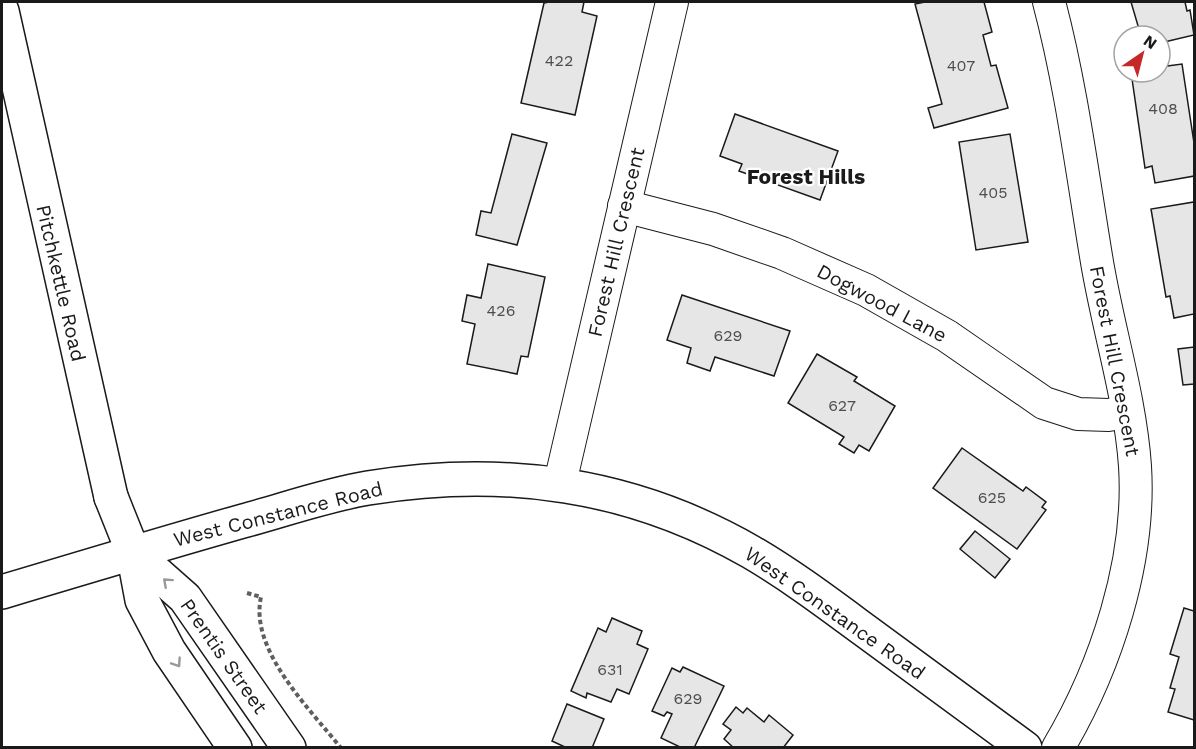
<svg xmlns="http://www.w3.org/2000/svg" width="1196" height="749" font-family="'Work Sans',sans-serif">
<rect width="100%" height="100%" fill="#fff"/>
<g fill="#e6e6e6" stroke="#1a1a1a" stroke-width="1.5">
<path d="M549 2H584L582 12 597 16 575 115 521 103 544 3Z"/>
<path d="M925 2H984L992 32 983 35 991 66 996 65 1008 108 934 128 928 108 942 104 915 4Z"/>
<path d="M1131 2H1185L1187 11 1190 10 1194 35 1160 43V36H1141Z"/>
<path d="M1182 64 1194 143V176L1155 183 1152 166 1145 168 1131 72H1160V67Z"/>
<path d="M735 114 838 151 820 200 739 171 742 164 720 156Z"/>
<path d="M512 134 547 143 517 245 476 235 481 211 491 213Z"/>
<path d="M1010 134 1028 242 976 250 959 142Z"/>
<path d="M1194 202V314L1174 318 1170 296 1166 297 1151 209Z"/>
<path d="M488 264 545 277 528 357 521 356 517 374 467 364 475 324 462 321 467 295 481 298Z"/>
<path d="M682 295 790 331 774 376 715 357 710 371 687 363 691 348 667 340Z"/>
<path d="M1194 347V384L1183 385 1178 349Z"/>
<path d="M817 354 857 377 854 381 895 406 869 451 859 445 854 453 839 444 844 437 788 403Z"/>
<path d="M962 448 1023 491 1026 487 1046 502 1042 507 1046 510 1017 549 933 488Z"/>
<path d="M975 531 1010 559 995 578 960 549Z"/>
<path d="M1184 608 1194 611V720L1168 712 1175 689 1170 688 1179 657 1170 654Z"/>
<path d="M612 618 642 631 637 644 648 649 629 694 617 689 611 702 587 693 586 698 571 691 598 628 606 632Z"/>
<path d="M683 667 724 686 694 748H682L661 738 672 714 667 712 664 716 652 711 672 668 680 672Z"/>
<path d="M567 704 604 719 592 748H567L552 741Z"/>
<path d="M736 707 743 713 747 708 764 722 769 715 793 735 783 748H734L724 739 731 730 723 724Z"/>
</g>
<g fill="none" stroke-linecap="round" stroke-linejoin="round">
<g stroke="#1a1a1a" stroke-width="34">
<g id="minor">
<path d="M1049 2C1071 85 1082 171 1096 256 1107 326 1130 395 1135 466 1141 561 1106 667 1058 748"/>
<path d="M624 206 713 229 782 253 866 290 947 336 1044 403 1078 414 1109 415 1127 411"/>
<path d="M560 483 672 2"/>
</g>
</g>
<g stroke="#1a1a1a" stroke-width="36">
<g id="tertiary">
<path d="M111 497 133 552 142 600 169 651 235 748"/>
<path d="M133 552 185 598 289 748"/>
</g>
</g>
<g stroke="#1a1a1a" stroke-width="36">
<path id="secondary" d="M2 11 111 497"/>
</g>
<g stroke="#1a1a1a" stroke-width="36">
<path id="primary" d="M2 592C82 568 162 544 243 521 284 510 326 495 368 488 504 466 631 483 751 552 792 576 829 604 867 632 919 670 972 709 1025 748"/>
</g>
<path stroke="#5f5f5f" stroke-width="4" stroke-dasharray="4.5 3" stroke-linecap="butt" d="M247 593 261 597C249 650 310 709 341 748"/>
<use href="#minor" stroke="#fff" stroke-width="32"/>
<use href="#tertiary" stroke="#fff" stroke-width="33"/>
<use href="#secondary" stroke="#fff" stroke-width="33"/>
<use href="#primary" stroke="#fff" stroke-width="33"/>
</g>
<defs><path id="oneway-chevron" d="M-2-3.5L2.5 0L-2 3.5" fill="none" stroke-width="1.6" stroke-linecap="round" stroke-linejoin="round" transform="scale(1.5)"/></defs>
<g stroke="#989898">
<use href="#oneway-chevron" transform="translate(167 582) rotate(-138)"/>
<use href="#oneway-chevron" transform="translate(177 663) rotate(56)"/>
</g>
<g text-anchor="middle" stroke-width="4.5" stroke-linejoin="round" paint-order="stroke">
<g font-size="16" fill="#4d4d4d">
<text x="559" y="66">422</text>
<text x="961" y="71">407</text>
<text x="1163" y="114">408</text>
<text x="993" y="198">405</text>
<text x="501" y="316">426</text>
<text x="728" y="341">629</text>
<text x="842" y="411">627</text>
<text x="992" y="503">625</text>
<text x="610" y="675">631</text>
<text x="688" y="704">629</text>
</g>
<g font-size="20" fill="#1a1a1a" stroke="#fff">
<text transform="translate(616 242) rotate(-77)" y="7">Forest Hill Crescent</text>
<text transform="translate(61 283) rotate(77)" y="7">Pitchkettle Road</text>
<text transform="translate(882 303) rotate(28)" y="7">Dogwood Lane</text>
<text transform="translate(1115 361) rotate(79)" y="7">Forest Hill Crescent</text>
<text transform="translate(278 514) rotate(-14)" y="7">West Constance Road</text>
<text transform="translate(835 613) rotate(35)" y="7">West Constance Road</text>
<text transform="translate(224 656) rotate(55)" y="7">Prentis Street</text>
</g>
<g font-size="21" font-weight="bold" fill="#1a1a1a" stroke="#fff">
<text x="806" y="184">Forest Hills</text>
</g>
</g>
<rect width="1196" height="749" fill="none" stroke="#1a1a1a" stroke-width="6"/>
<g transform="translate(1142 54) rotate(35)"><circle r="28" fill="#ffffff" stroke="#a3a3a3" stroke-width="1.5"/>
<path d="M0-4.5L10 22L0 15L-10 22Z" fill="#c62828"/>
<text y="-9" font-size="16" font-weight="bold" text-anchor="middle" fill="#1a1a1a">N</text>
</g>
</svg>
